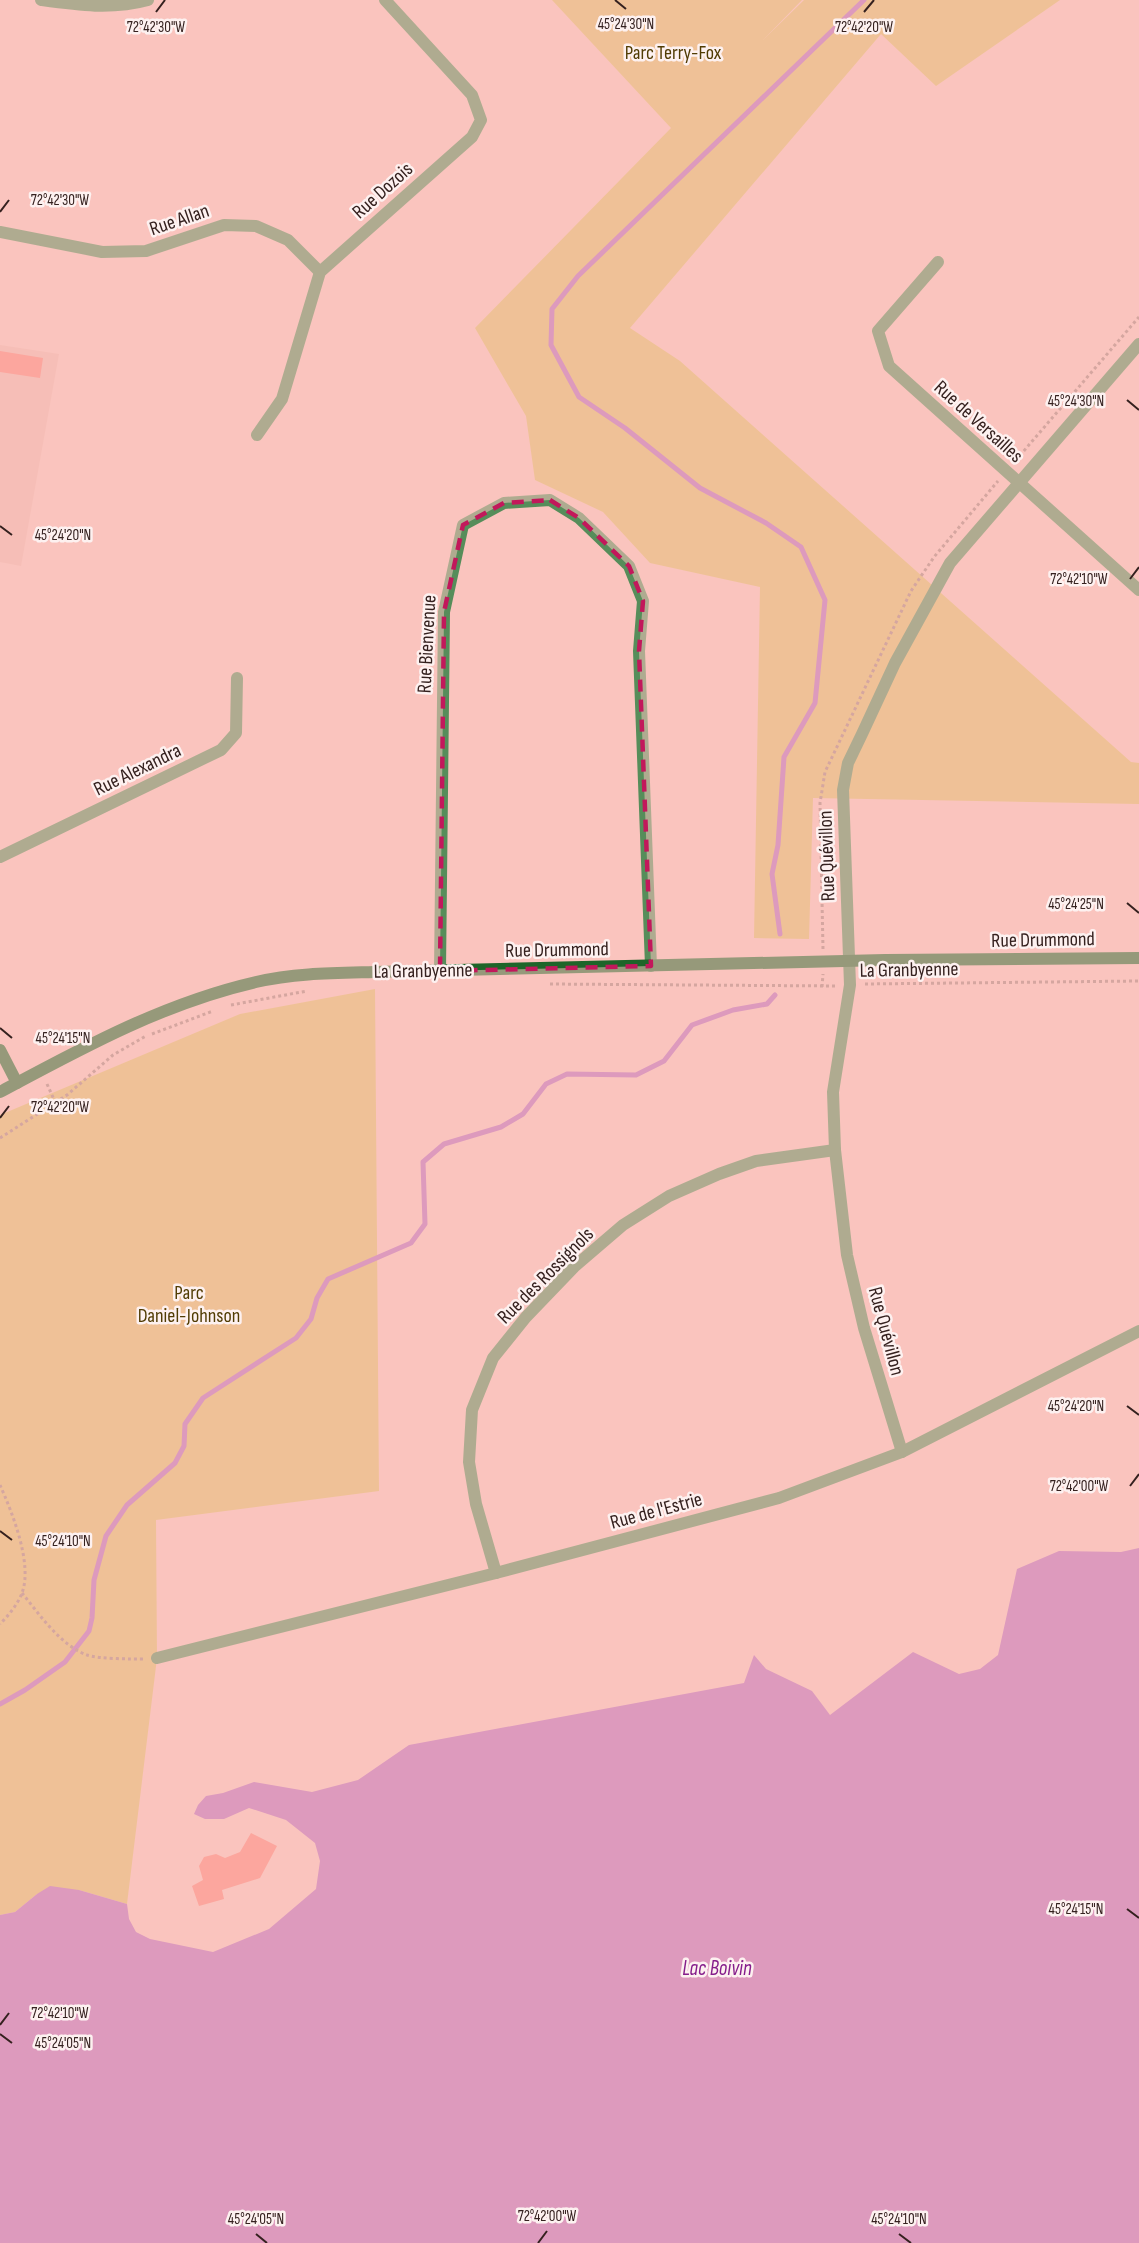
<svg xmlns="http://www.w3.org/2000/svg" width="1139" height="2243" font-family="'Sofia Sans Condensed',sans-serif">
<rect width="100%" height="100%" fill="#fac4be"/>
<path fill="#f2b6af" d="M0 345 59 354 21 566 0 562Z"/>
<g fill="#e3bd68">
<path d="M552 0H802L759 44 804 0H1060L936 86 881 34 630 328 680 361 1131 762 1139 763V804L813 798 809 939 754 938 760 587 650 563 603 512 535 480 526 416 475 328 671 128Z"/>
<path d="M375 989 379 1491 156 1520 157 1658 127 1904 79 1890 37 1894 15 1912 0 1915V1115L240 1014Z"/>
</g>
<path fill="#ba66bd" d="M1139 1548V2243H0V1915L15 1912 37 1894 50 1886 79 1890 127 1904 129 1919 136 1932 150 1939 213 1952 269 1929 316 1889 320 1861 315 1843 286 1820 249 1808 224 1819H205L194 1814 198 1805 206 1796 223 1793 254 1782 312 1792 358 1780 409 1745 744 1683 754 1655 766 1669 812 1691 830 1715 913 1652 959 1674 980 1669 998 1655 1017 1569 1059 1551 1121 1552Z"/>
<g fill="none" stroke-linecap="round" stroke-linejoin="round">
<g stroke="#ba66bd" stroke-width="5">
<path d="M780 934 772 874 778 845 784 757 815 703 825 600 801 547 766 523 700 488 625 428 579 397 551 345 552 309 578 276 864 0"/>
<path d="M0 1704 25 1690 65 1662 89 1631 92 1618 94 1580 106 1536 127 1505 175 1463 184 1446 185 1424 203 1398 296 1338 311 1319 317 1298 328 1279 411 1243 425 1224 423 1162 444 1144 501 1127 523 1114 546 1084 567 1074 636 1075 664 1061 692 1025 733 1010 767 1004 775 995"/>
</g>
</g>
<g fill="#fe8178">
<path d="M0 351 43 358 40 378 0 372Z"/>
<path d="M251 1833 277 1846 260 1878 222 1890 224 1899 199 1906 192 1886 203 1880 199 1866 204 1857 216 1854 225 1858 240 1852Z"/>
</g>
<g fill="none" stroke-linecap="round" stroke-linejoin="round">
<g stroke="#a8807c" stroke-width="3" stroke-dasharray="3 3" stroke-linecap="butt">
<path d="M1016 460 1139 317"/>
<path d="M823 949 820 803 825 772 911 591 934 557 998 481"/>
<path d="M550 984 837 986"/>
<path d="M865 984 1139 981"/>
<path d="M822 987 823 974"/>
<path d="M231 1005 307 991"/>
<path d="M152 1034 213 1011"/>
<path d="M47 1084 55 1102"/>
<path d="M0 1138 67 1095 113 1055 146 1036"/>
<path d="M0 1485C12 1512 33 1564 22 1593 18 1604 8 1616 0 1624"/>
<path d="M22 1593C40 1615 60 1645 87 1655 99 1659 131 1659 145 1659"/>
</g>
<g stroke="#568d5a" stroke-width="12">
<path d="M41 0C77 5 112 10 148 0"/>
<path d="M0 232 102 252 146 251 224 225 256 226 288 240 320 272"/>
<path d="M938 262 878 331 889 366 1139 590"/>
<path d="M257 435 282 399 320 272 472 137 481 120 472 95 385 0"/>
<path d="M0 857 221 750 236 733 237 678"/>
<path d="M440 971 444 612 463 525 504 503 550 500 579 518 629 566 643 601 639 651 651 966"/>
<path d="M902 1452 864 1328 847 1255 835 1150 833 1092 850 985 843 790 848 763 862 734 895 663 950 563 1139 344"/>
<path d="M496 1573 476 1504 469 1462 472 1410 493 1358 526 1317 574 1267 623 1225 669 1196 719 1174 756 1161 835 1150"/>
<path d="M157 1658 496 1573 779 1498 902 1452 1139 1331"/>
</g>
<g stroke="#1e6529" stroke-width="12">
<path d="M0 1050 17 1083"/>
<path d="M0 1092C82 1048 164 1003 256 982 294 973 335 973 374 972L885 960 1139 958"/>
</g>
</g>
<path d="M0 0H1139V2243H0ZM550 500 579 518 629 566 643 601 639 651 651 966 440 971 444 612 463 525 504 503Z" fill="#fac4be" fill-opacity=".55" fill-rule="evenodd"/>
<path fill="none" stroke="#c2185b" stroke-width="4.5" stroke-dasharray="12 8" stroke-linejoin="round" d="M550 500 579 518 629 566 643 601 639 651 651 966 440 971 444 612 463 525 504 503Z"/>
<path fill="none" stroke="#35211f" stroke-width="2" d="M615 0 626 9M156 12 165 0M864 12 874 0M0 212 9 200M1127 400 1139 410M0 526 12 535M1130 579 1139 567M1127 903 1139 913M0 1028 12 1038M0 1118 9 1106M1127 1406 1139 1415M1130 1486 1139 1474M0 1531 12 1540M1127 1909 1139 1918M0 2025 9 2013M0 2034 12 2043M256 2234 267 2243M899 2234 911 2243M538 2243 547 2231"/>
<g text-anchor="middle" stroke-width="5" stroke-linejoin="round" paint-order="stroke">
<g font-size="20" fill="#513c03" stroke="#fdf1f0">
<text x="673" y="59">Parc Terry-Fox</text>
<text x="189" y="1299">Parc<tspan x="189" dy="23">Daniel-Johnson</tspan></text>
</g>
<g font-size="20" fill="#35211f" stroke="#fdf1f0">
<text transform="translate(382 190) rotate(-42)" y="7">Rue Dozois</text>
<text transform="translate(179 219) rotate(-19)" y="7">Rue Allan</text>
<text transform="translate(979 421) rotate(42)" y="7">Rue de Versailles</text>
<text transform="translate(426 644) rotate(-87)" y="7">Rue Bienvenue</text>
<text transform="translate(137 769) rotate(-26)" y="7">Rue Alexandra</text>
<text transform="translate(826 856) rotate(-92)" y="7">Rue Quévillon</text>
<text transform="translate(1043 939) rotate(-1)" y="7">Rue Drummond</text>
<text transform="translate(557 949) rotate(-1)" y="7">Rue Drummond</text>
<text transform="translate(909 969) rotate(-1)" y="7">La Granbyenne</text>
<text transform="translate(423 970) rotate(-1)" y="7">La Granbyenne</text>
<text transform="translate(545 1275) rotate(-45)" y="7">Rue des Rossignols</text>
<text transform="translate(887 1331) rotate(75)" y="7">Rue Quévillon</text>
<text transform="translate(656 1510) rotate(-15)" y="7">Rue de l'Estrie</text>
</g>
<g font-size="21" font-style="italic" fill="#851d8b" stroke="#fdf1f0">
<text x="717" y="1975">Lac Boivin</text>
</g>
</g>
<g font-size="15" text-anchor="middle" fill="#35211f" stroke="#fdf1f0" stroke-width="5" stroke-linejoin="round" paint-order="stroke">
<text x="626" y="29">45°24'30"N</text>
<text x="156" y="32">72°42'30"W</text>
<text x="864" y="32">72°42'20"W</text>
<text x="60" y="205">72°42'30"W</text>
<text x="1076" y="406">45°24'30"N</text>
<text x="63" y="540">45°24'20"N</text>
<text x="1079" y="584">72°42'10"W</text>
<text x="1076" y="909">45°24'25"N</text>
<text x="63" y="1043">45°24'15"N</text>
<text x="60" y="1112">72°42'20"W</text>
<text x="1076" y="1411">45°24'20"N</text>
<text x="1079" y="1491">72°42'00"W</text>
<text x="63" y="1546">45°24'10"N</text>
<text x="1076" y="1914">45°24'15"N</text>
<text x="60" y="2018">72°42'10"W</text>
<text x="63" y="2048">45°24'05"N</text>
<text x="547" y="2221">72°42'00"W</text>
<text x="256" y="2224">45°24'05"N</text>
<text x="899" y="2224">45°24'10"N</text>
</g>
</svg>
